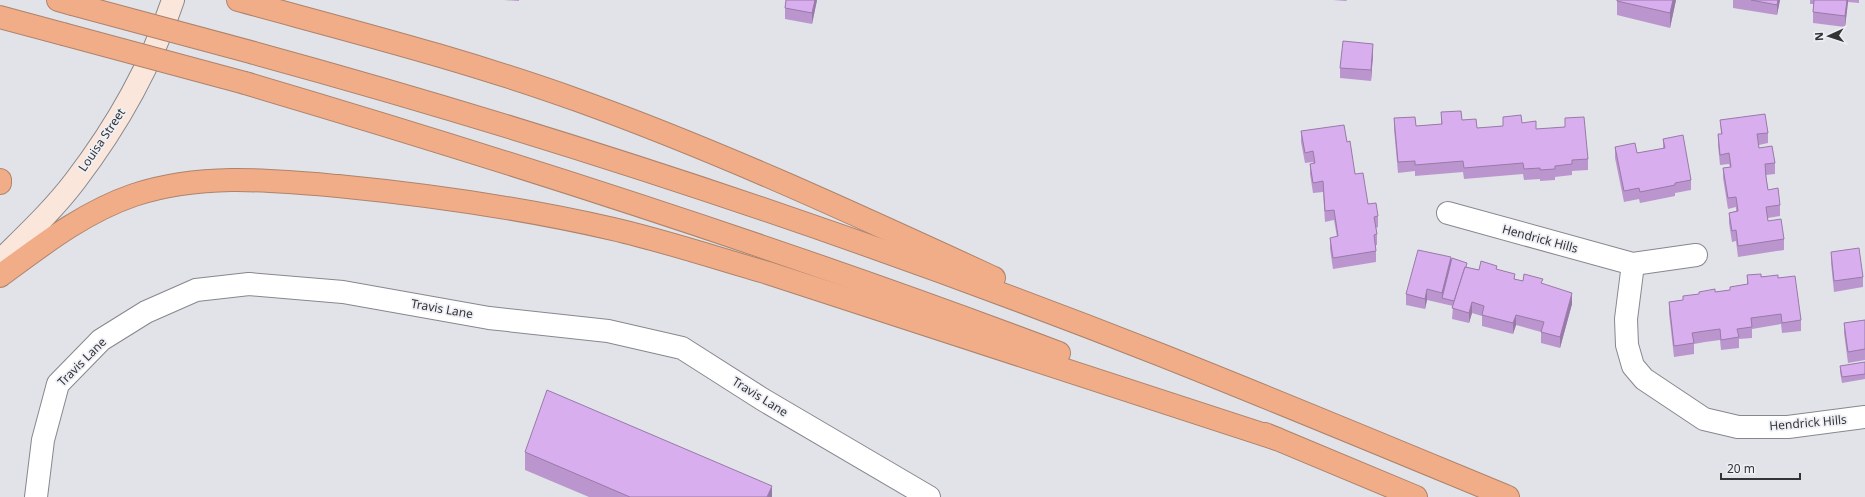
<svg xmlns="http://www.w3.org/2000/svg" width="1865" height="497" font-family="'Noto Sans',sans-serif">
<rect width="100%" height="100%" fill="#e1e3e9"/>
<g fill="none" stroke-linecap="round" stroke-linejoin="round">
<g stroke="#86888e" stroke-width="24">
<g id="street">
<path d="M1448 213 1633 264 1696 255"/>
<path d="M1633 264 1626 319 1627 345 1633 366 1644 379 1704 419 1738 427H1788L1865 417"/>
<path d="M36 497 43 440 58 384 101 340 146 312 196 290 249 284 343 292 489 318 608 331 682 348 762 399 929 497"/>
</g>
</g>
<g stroke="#86888e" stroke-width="24">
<path id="secondary" d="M0 261C26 235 53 210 75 181 117 126 151 66 173 0"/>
</g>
<g stroke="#ae836b" stroke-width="24">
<g id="highway">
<path d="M58 0 72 4"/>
<path d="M238 0C351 31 466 60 577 100 719 151 857 215 994 278"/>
<path d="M0 17 63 34"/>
<path d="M254 53C561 137 864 238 1161 355 1277 401 1392 449 1508 497"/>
<path d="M245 83C519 164 792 252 1059 353"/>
<path d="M0 180V183"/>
<path d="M0 276C42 245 84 212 134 195 201 173 269 180 338 186 430 195 522 208 613 229 665 241 716 258 768 273L1277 439"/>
<path d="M1265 434 1416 497"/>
</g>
</g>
<use href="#street" stroke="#fff" stroke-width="22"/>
<use href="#secondary" stroke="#fbe6db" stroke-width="22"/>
<use href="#highway" stroke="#f1ad88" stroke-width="22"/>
<g stroke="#ae836b" stroke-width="24" stroke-linecap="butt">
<g id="highway-bridge">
<path d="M72 4 254 53"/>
<path d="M63 34 245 83"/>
</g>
</g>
<use href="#highway-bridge" stroke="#f1ad88" stroke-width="22"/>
</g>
<g fill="#bb96ce">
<path d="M504 0H519V1Z"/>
<path d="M786 0H817L812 24 785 19V8Z"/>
<path d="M1333 0H1347L1346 1Z"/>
<path d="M1676 0 1670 28 1617 15V1Z"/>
<path d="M1733 0H1780L1777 15 1733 8Z"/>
<path d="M1810 0H1859V3L1848 2 1845 27 1813 23V12L1814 4H1810Z"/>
<path d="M1373 54 1371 81 1340 78V68Z"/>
<path d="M1441 112 1462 120 1477 128 1503 126V117L1522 123 1536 129 1565 127V118L1588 159V170L1572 171V175L1555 177V180L1540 181V179L1524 180 1523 174 1464 179 1463 172 1415 176V171L1398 173 1394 129V118L1416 126 1441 124Z"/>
<path d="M1720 120 1768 133V143L1759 145V148L1775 163V174L1766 175 1768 190 1780 205V216L1768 218V221L1784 239V250L1738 257 1736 241 1732 242 1729 223V213L1736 211V207L1728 209 1723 178V168L1730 167 1729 164 1720 165 1718 145V134H1721Z"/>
<path d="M1301 131 1347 142 1355 174 1368 204 1378 216V227L1376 228 1377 234V245H1375L1376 251V262L1333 269 1330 249V238L1337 237 1334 220 1325 222 1323 192 1313 193 1310 174V164L1313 163V162L1305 163 1301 142Z"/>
<path d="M1663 139 1691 180V190L1675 193V196L1640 203 1639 199 1624 202 1615 158V147L1637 153 1663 149Z"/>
<path d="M1831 252 1863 277V287L1834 292 1831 263Z"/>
<path d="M1451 263 1479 270H1497L1515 279 1523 281 1543 284 1572 304 1560 348 1541 343V332L1516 325 1513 334 1482 326V316L1472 313 1469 323 1452 319 1453 306 1427 300 1425 309 1406 305V294Z"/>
<path d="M1747 275 1778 278 1801 320V331L1782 333 1781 324 1752 329V338L1739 339V348L1721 350 1720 340 1705 342 1694 344V354L1674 357 1669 313V302L1683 300 1715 292 1730 290V287L1747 284Z"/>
<path d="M1865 320V360L1848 363 1844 333V323Z"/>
<path d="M1865 362V379L1842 383 1840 372V366Z"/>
<path d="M525 452 772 497H589L525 470Z"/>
</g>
<g fill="#987aa7">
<path d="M815 0H817L812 24V13Z"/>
<path d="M1673 0H1676L1670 28V13Z"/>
<path d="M1778 0H1780L1777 15V5Z"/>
<path d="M1847 0H1848V2L1845 27V16Z"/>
<path d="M1373 44V54L1371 81V70Z"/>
<path d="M1451 257V267L1442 298V293Z"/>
<path d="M1427 289V300L1425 309V299Z"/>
<path d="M1572 293V304L1560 348V337Z"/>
<path d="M1472 302V313L1469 323V313Z"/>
<path d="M1516 315V325L1513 334V323Z"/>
<path d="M772 486V497H767Z"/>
</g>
<g fill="#d9aeef" stroke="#987aa7">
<path d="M786 0H815L812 13 785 8Z"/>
<path d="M1617 0H1673L1670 13 1617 1Z"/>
<path d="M1751 0H1778L1777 5Z"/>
<path d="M1814 0H1847L1845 16 1813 12Z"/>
<path d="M1343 41 1373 44 1371 70 1340 68Z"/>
<path d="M1461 111 1462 120 1476 119 1477 128 1503 126V117L1521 115 1522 123 1536 121V129L1565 127V118L1584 117 1588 159 1572 160V164L1555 166V169L1540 170V168L1524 169 1523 163 1464 168 1463 161 1415 165V161L1398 162 1394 118 1415 117 1416 126 1442 124 1441 112Z"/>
<path d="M1765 114 1768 133 1757 134 1759 148 1772 146 1775 163 1765 164 1766 177 1768 190 1778 188 1780 205 1766 207 1768 221 1781 219 1784 239 1738 246 1736 230 1732 231 1729 213 1738 211 1736 197 1728 198 1723 168 1731 167 1729 153 1720 155 1718 134H1722L1720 120Z"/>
<path d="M1344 125 1347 142 1350 141 1355 174 1363 173 1368 204 1376 203 1378 216 1374 217 1377 234 1374 235 1376 251 1333 258 1330 238 1338 236 1334 210 1325 211 1323 181 1313 183 1310 164 1315 163 1313 151 1305 153 1301 131Z"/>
<path d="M1683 135 1691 180 1675 183V185L1640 192 1639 188 1624 191 1615 147 1635 143 1637 153 1665 148 1663 139Z"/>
<path d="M1859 248 1863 277 1834 281 1831 252Z"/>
<path d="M1418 250 1451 257 1442 293 1427 289 1425 299 1406 294Z"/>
<path d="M1452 258 1467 263 1466 267H1465L1454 301 1442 298Z"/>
<path d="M1481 261 1497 266 1496 269 1515 274 1514 279 1523 281 1524 274 1543 279 1541 283 1572 293 1560 337 1541 332 1544 322 1516 315 1513 323 1482 315 1484 306 1472 302 1469 313 1452 308 1465 267 1479 270Z"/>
<path d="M1761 274V277L1778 275V278L1795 276 1801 320 1782 323 1781 314 1751 318 1752 327 1737 329 1739 337 1721 340 1720 329 1705 331 1692 333 1694 343 1674 346 1669 302 1683 300V296L1699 294V292L1715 289V292L1730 290V287L1748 284 1747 275Z"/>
<path d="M1865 320V349L1848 352 1844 323Z"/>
<path d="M1865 362V374L1842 377 1840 366Z"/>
<path d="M547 390 772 486 767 497H630L525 452Z"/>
</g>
<g text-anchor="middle" stroke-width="3.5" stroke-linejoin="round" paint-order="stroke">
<g font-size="12" fill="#333436" stroke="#eef0f6">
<text transform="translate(102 140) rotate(-56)" y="4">Louisa Street</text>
<text transform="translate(1540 239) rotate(15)" y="4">Hendrick Hills</text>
<text transform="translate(442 309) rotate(10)" y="4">Travis Lane</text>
<text transform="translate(82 362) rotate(-45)" y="4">Travis Lane</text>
<text transform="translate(760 397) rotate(32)" y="4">Travis Lane</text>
<text transform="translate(1808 423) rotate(-5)" y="4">Hendrick Hills</text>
</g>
</g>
<g transform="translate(1829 36) rotate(267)" stroke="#eef0f6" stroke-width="3" paint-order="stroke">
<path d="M0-3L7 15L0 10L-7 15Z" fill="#333436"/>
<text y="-6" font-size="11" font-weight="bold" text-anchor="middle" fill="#333436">N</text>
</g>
<path d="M1721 473v6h79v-6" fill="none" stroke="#333436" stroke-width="2"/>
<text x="1727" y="473" font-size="12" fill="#333436" stroke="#eef0f6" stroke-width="3" paint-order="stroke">20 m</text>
</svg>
